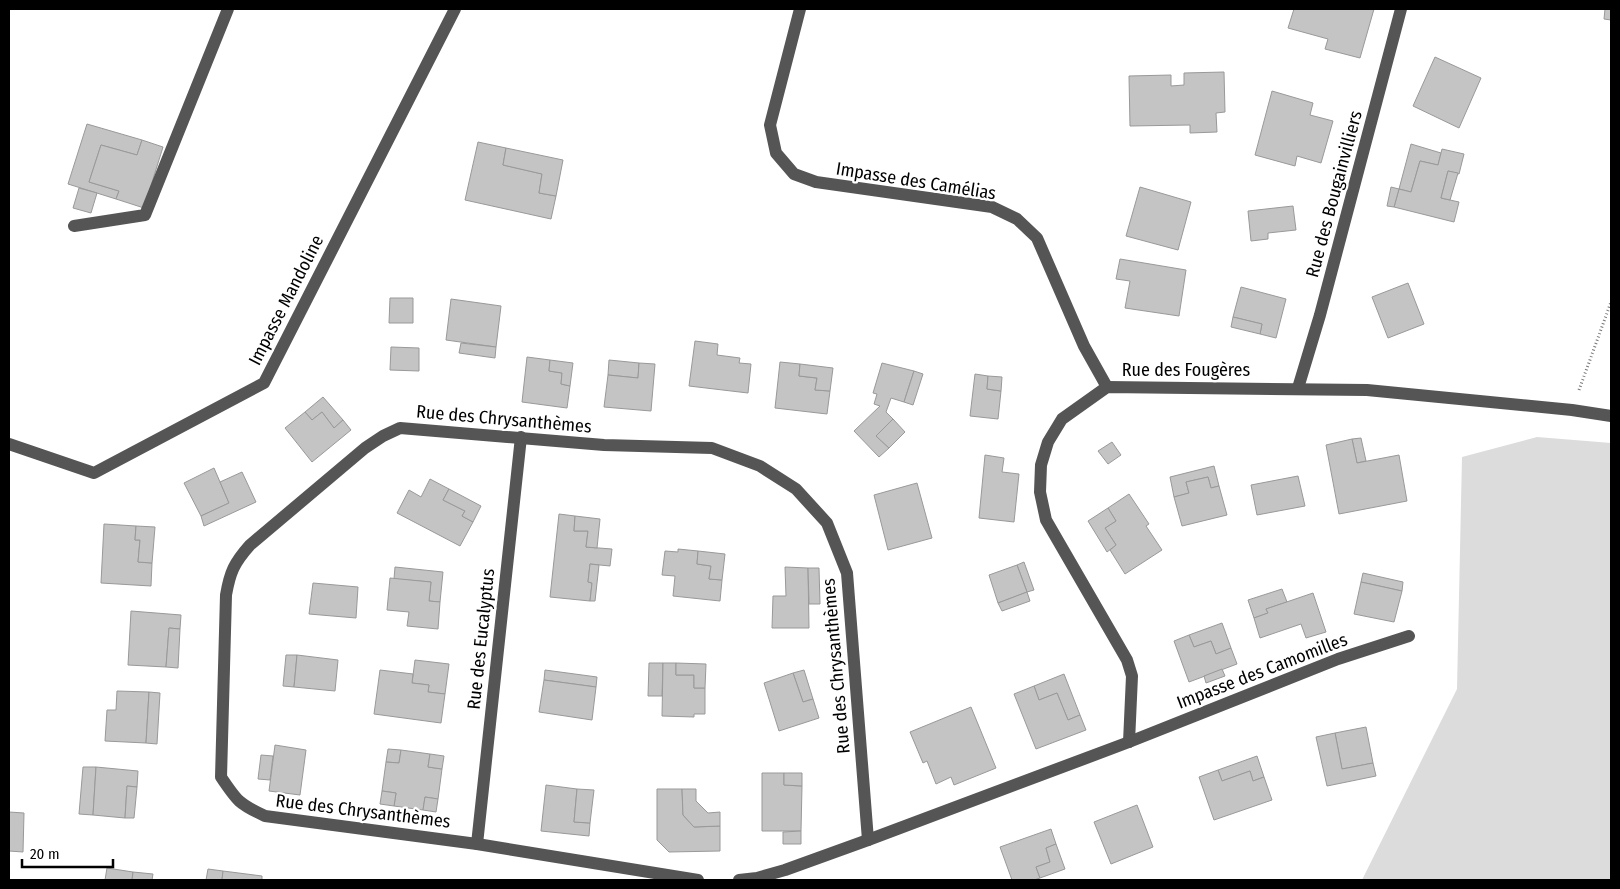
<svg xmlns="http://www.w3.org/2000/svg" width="1620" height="889" font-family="'Fira Sans Condensed',sans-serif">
<rect width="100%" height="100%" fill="#fff"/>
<path fill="#dcdcdc" d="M1537 437 1611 443V880H1362L1457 689 1462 457Z"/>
<g fill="#c4c4c4" stroke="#999">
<path d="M1294 9H1374L1360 58 1325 49 1328 39 1288 28Z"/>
<path d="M1605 9H1611V20L1604 19Z"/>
<path d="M1435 57 1481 78 1459 128 1413 106Z"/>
<path d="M1224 72 1225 112 1216 113 1217 132 1190 133V125L1130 126 1129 76 1171 75V86L1184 85V73Z"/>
<path d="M1272 91 1313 103 1310 115 1333 121 1321 163 1297 156 1295 166 1255 155Z"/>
<path d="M87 124 142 140 137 155 101 145 89 182 119 191 116 199 68 184Z"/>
<path d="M142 140 163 147 144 208 116 199 119 191 89 182 101 145 137 155Z"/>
<path d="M478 142 506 148 503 165 542 174 539 193 556 196 551 219 465 200Z"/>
<path d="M1411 144 1441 153 1438 165 1420 161 1411 192 1399 189Z"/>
<path d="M506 148 563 160 556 196 539 193 542 174 503 165Z"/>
<path d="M1442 149 1464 154 1459 174 1448 171 1441 198 1459 202 1454 222 1394 207 1399 189 1411 192 1420 161 1438 165Z"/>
<path d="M1448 171 1458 173 1450 200 1441 198Z"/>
<path d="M1140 187 1191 202 1178 250 1126 236Z"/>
<path d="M1391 187 1399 189 1394 207 1387 206Z"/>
<path d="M79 188 97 193 91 213 73 208Z"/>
<path d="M1293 206 1296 230 1268 233V239L1251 241 1248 211Z"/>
<path d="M1120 259 1186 270 1179 316 1125 308 1130 281 1116 279Z"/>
<path d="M1408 283 1424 324 1388 338 1372 297Z"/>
<path d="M1241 287 1286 299 1276 338 1260 334 1262 324 1233 317Z"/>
<path d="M390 298H413V323H389Z"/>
<path d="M451 299 501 306 496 347 446 340Z"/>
<path d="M1233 317 1262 324 1260 334 1231 327Z"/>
<path d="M695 341 718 344 717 355 740 358 739 363 751 364 748 393 689 386Z"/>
<path d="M461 343 496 347 495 358 459 353Z"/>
<path d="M391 347 419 348V371L390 370Z"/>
<path d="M527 357 550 360 549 371 562 373 561 384 570 386 567 408 522 402Z"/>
<path d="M550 360 573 363 570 386 561 384 562 373 549 371Z"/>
<path d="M609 360 639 363 638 378 608 375Z"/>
<path d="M780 362 800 364 799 376 817 378 815 390 830 391 827 414 775 408Z"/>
<path d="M639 363 655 364 651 411 604 407 608 375 638 378Z"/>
<path d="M882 363 914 371 904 402 891 398 886 412 893 419 876 436 889 448 879 457 854 431 880 406 874 404 877 394 873 393Z"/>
<path d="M800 364 833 368 830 391 815 390 817 378 799 376Z"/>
<path d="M914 371 923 374 913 405 904 402Z"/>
<path d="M975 374 988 376 987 389 1001 391 998 419 970 416Z"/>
<path d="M988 376 1002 377 1001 391 987 389Z"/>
<path d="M323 397 343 420 334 428 322 412 312 420 305 412Z"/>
<path d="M305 412 312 420 322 412 334 428 343 420 351 430 312 462 285 428Z"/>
<path d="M893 419 905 432 889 448 876 436Z"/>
<path d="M1361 438 1366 461 1357 463 1352 439Z"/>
<path d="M1352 439 1357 463 1399 455 1407 501 1339 514 1326 445Z"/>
<path d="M1112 442 1121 455 1108 464 1098 451Z"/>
<path d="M985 455 1004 458 1002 472 1019 474 1014 522 979 518Z"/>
<path d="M1214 466 1219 486 1211 488 1208 477 1186 482 1189 493 1174 497 1170 477Z"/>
<path d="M214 468 229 503 201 516 184 483Z"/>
<path d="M242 472 256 502 204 526 201 516 229 503 220 482Z"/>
<path d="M1298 476 1305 506 1257 515 1251 485Z"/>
<path d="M1208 477 1211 488 1219 486 1227 515 1182 526 1174 497 1189 493 1186 482Z"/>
<path d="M430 479 449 489 443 500 465 511 462 516 473 522 460 546 397 513 409 490 421 497Z"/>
<path d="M917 483 932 538 888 550 874 495Z"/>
<path d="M449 489 481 506 473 522 462 516 465 511 443 500Z"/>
<path d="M1129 494 1149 524 1146 526 1162 550 1125 574 1110 550 1116 545 1105 528 1116 521 1108 508Z"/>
<path d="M1108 508 1116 521 1105 528 1116 545 1107 552 1088 521Z"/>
<path d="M559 514 575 516 574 531H588L586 547 612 549 610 566 590 564 588 582 592 583 590 601 550 597Z"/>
<path d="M575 516 600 519 597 548 586 547 588 531H574Z"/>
<path d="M104 524 136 526 135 540H140L138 562 152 563 151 586 101 583Z"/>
<path d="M136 526 155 527 152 563 138 562 140 540H135Z"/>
<path d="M678 549 698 551 697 564 711 566 709 579 722 580 720 601 673 596 675 576 662 575 665 551 678 552Z"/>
<path d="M698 551 725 554 722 580 709 579 711 566 697 564Z"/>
<path d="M1024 562 1034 590 1027 592 1017 565Z"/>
<path d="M590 564 599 565 595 601H590L592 583 588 582Z"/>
<path d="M1017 565 1027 592 998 603 989 575Z"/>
<path d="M395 567 443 572 440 602 429 601 431 582 394 579Z"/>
<path d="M785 567 808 568 809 628H772L773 596H786Z"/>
<path d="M808 568H819L820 604H809Z"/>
<path d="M1363 573 1403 582 1402 591 1361 582Z"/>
<path d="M390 578 431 582 429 601 440 602 438 629 407 626 409 612 387 610Z"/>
<path d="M1361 582 1402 591 1394 622 1354 614Z"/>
<path d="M313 583 358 587 356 618 309 614Z"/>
<path d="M1282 589 1287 602 1266 609 1268 613 1254 618 1248 600Z"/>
<path d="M1027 592 1030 601 1002 611 998 603Z"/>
<path d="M1313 593 1326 632 1306 638 1301 624 1260 638 1254 618 1268 613 1266 609Z"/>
<path d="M131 611 181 615 180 629 169 628 166 667 128 665Z"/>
<path d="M1222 623 1231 648 1216 654 1211 641 1194 647 1189 635Z"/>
<path d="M169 628 180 629 178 668 166 667Z"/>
<path d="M1189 635 1194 647 1211 641 1216 654 1231 648 1237 664 1189 682 1174 641Z"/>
<path d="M286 655H297L294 687 283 686Z"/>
<path d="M297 655 338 660 335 691 294 687Z"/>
<path d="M415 660 449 664 445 694 428 692 429 685 412 683Z"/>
<path d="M649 663H663L662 696H648Z"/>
<path d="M663 663H676V675H694V688H705V714H694V717L662 716Z"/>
<path d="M676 663 706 664 705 688H694V675H676Z"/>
<path d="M1222 669 1225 676 1206 683 1204 676Z"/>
<path d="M380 670 413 674 412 683 429 685 428 692 445 694 441 723 374 714Z"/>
<path d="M545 670 597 677 596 687 544 680Z"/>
<path d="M804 670 813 699 803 702 793 673Z"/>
<path d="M793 673 803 702 813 699 819 718 779 731 764 683Z"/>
<path d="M1064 674 1080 715 1068 720 1057 693 1039 700 1034 686Z"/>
<path d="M544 680 596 687 592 720 539 712Z"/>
<path d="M1034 686 1039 700 1057 693 1068 720 1080 715 1086 730 1036 749 1014 694Z"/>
<path d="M117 691 149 692 146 743 105 741 107 710H116Z"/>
<path d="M149 692 160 693 157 744 146 743Z"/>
<path d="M971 707 996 768 954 785 951 777 936 784 927 761 923 763 910 732Z"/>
<path d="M1366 727 1373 763 1342 769 1335 733Z"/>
<path d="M1335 733 1342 769 1373 763 1376 776 1327 786 1316 737Z"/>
<path d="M275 745 306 750 300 795 269 791Z"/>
<path d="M388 749 401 750 399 763 386 762Z"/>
<path d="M401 750 430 754 428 767 442 769 438 799 425 797 423 810 394 806 396 793 382 791 386 762 399 763Z"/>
<path d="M430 754 444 756 442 769 428 767Z"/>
<path d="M261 755 273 756 270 780 258 779Z"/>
<path d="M1257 756 1264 777 1253 781 1250 771 1222 781 1218 770Z"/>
<path d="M83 767H96L93 815 79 814Z"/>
<path d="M96 767 138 771 137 787 127 786 125 818 93 815Z"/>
<path d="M1218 770 1222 781 1250 771 1253 781 1264 777 1272 800 1214 820 1199 777Z"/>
<path d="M762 773H784V785L802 786 801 831H762Z"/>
<path d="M784 773H802V786L784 785Z"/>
<path d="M546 785 577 789 574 822 590 823 589 836 541 831Z"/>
<path d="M127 786 137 787 134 818H125Z"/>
<path d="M577 789 594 790 590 823 574 822Z"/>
<path d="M657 789H682L683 815 694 827 720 826V851L669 852 657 840Z"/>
<path d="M682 789H696V801L708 813 720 812V826L694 827 683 815Z"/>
<path d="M382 791 396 793 394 806 380 804Z"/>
<path d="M425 797 438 799 436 812 423 810Z"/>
<path d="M1137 805 1153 847 1111 864 1094 822Z"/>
<path d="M9 812 24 813 23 852 9 851Z"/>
<path d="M1051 829 1056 844 1046 848 1050 862 1036 867 1040 878 1034 880H1012L1000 847Z"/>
<path d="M801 831V844H783V832Z"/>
<path d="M1056 844 1065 869 1040 878 1036 867 1050 862 1046 848Z"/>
<path d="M107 868 133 872 132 880H105Z"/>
<path d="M208 869 223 871 222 880H206Z"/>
<path d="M223 871 262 876V880H222Z"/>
<path d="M133 872 153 874 152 880H132Z"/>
</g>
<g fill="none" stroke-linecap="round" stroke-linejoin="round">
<path stroke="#777" stroke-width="3" stroke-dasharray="1 2.5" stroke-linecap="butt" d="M1579 390 1611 302"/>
<g stroke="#555" stroke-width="12">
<path d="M800 9 770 125 776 153 794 174 816 182 992 207 1017 219 1037 238 1084 346 1107 387"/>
<path d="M74 226 145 215 228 9"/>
<path d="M1298 388 1320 315 1401 9"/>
<path d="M9 444 94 473 264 383 455 9"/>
<path d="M1129 742 1132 676 1127 660 1046 520 1040 492 1041 465 1048 442 1062 419 1107 387 1367 390 1572 410 1611 416"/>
<path d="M477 844 521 437"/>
<path d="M698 880 477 844 265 816C239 804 237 801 221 777L226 595C230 572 234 563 250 545L365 448 383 436 400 428 604 445 712 448 760 466 796 489 827 523 847 573 868 840"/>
<path d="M739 880 757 878 785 870 868 840 1129 742 1338 659 1409 636"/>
</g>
</g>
<g text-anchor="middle" stroke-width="4.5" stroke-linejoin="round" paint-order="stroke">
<g font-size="18" fill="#000" stroke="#fff">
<text transform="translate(916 181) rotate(9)" y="6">Impasse des Camélias</text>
<text transform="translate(1334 194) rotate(-75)" y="6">Rue des Bougainvilliers</text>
<text transform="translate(286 300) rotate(-63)" y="6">Impasse Mandoline</text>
<text x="1186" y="376">Rue des Fougères</text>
<text transform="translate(504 419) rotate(5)" y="6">Rue des Chrysanthèmes</text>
<text transform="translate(481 639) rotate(-84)" y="6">Rue des Eucalyptus</text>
<text transform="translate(836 666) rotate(-95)" y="6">Rue des Chrysanthèmes</text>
<text transform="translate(1262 671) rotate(-21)" y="6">Impasse des Camomilles</text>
<text transform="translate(363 811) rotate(7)" y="6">Rue des Chrysanthèmes</text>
</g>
</g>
<rect width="1620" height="889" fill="none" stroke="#000000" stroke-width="20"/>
<path d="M22 859v8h91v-8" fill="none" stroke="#000000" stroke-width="2.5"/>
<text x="30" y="859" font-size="15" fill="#000000" stroke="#ffffff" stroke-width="4" paint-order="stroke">20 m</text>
</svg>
